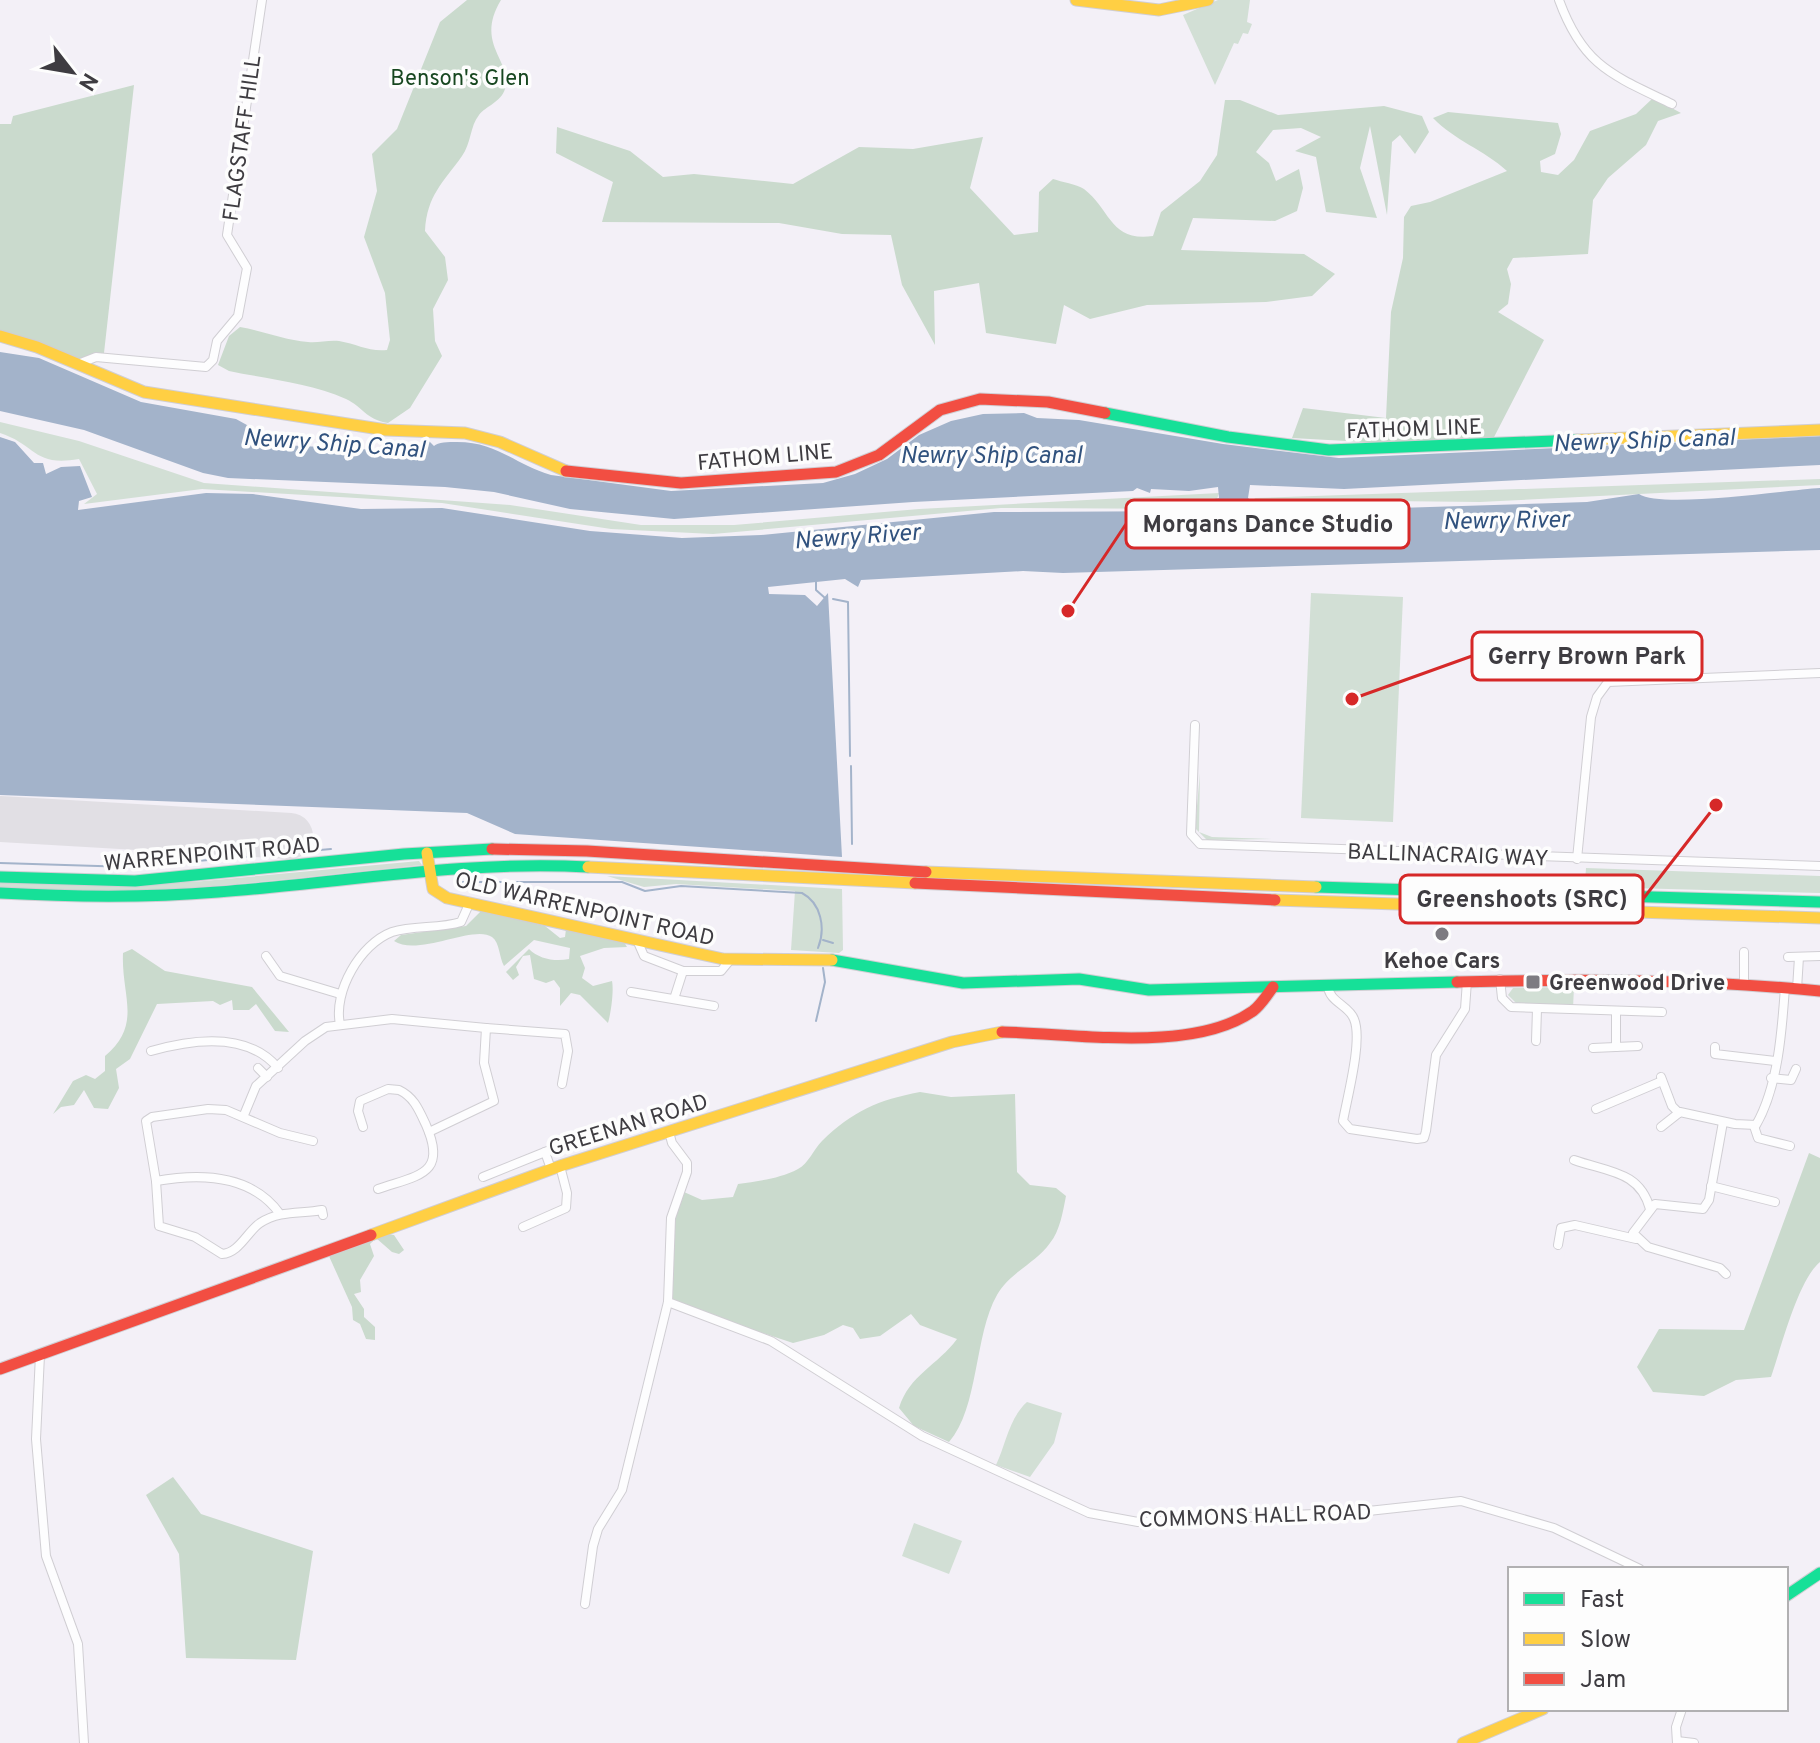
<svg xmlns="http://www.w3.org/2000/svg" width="1820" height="1743" font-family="Overpass,sans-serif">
<rect width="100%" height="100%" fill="#f3f0f7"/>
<g fill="#d2dfd5">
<path d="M1218 0H1250L1247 22 1252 24 1248 34 1243 33 1238 44 1234 43 1215 85 1183 15Z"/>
<path d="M0 422 79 441 204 483 510 505 641 525H734L919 509 1219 493 1217 499 1198 509 1001 508 713 534 611 529 442 503 202 489 84 504 97 494 79 459C33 467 37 445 0 433Z"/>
<path d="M1820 479V485L1480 502 1386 501 1267 507 1254 498Z"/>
<path d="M1311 593 1403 597 1393 822 1301 818Z"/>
<path d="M1200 773 1199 832 1212 837 1272 839 1207 840 1195 828Z"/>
<path d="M419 861 422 865C281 879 141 900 0 888V881L193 882Z"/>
<path d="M1586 868 1820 876V893L1594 887 1585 882Z"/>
<path d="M607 876 842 889 843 950 839 953 791 950 795 891 676 884 644 887Z"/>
<path d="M1574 987 1573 1008 1517 1004 1508 995 1513 988Z"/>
<path d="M1027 1402 1062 1413 1054 1443 1030 1477 996 1465C1006 1444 1009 1418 1027 1402Z"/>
<path d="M914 1523 962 1541 949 1574 902 1556Z"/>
</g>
<g fill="#cadacd">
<path d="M467 0H501C474 45 513 60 505 89 501 102 486 106 479 115 470 126 471 144 462 156 443 183 427 195 425 231L445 257 448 280 433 309 435 341 442 356 410 408 388 423C365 419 363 407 346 399 310 383 267 379 229 371L218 365 229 336 240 327C263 331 284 340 308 342 318 343 328 340 339 341 357 344 369 352 387 350L390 340 385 293 364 237 377 191 372 154 397 129 440 22Z"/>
<path d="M134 85 104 353 81 361 0 336V124H11L13 116Z"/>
<path d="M1653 98 1681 113 1658 121 1646 145 1608 178 1593 200 1588 254 1513 258 1507 269 1511 284 1508 304 1498 312 1544 340 1492 441 1400 444 1292 438 1303 408 1386 418 1391 312 1403 258 1404 217 1411 206 1430 202 1507 171C1484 150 1454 140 1433 118L1448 112 1558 123 1561 134 1555 154 1540 161 1541 172 1558 175 1574 160 1590 131 1636 114Z"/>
<path d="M1225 100H1240L1278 115 1384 106 1422 116 1429 132 1415 154 1400 135 1392 142 1387 215 1370 126 1360 168 1377 218 1326 212 1316 157 1295 151 1321 137 1301 128 1273 130 1256 152 1269 163 1276 181 1299 169 1303 188 1297 211 1275 221 1193 218 1181 250 1304 254 1335 274 1312 296 1266 302 1147 305 1090 319 1064 305 1056 344 986 333 979 283 934 291 935 345 902 285 891 235 842 234 779 223 602 222 613 182 556 153 557 127 630 151 663 177 694 174 793 184 859 147 913 149 983 137 970 188 1014 235 1038 232 1039 192 1053 179C1062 182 1076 184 1084 189 1111 210 1110 242 1153 236L1161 212 1200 181 1217 155Z"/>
<path d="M481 911 545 926 560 938 565 937 566 929 624 942 627 947 604 948 580 956 585 968 582 978 593 986 612 981C614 990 611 1013 608 1023L580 995 571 993 560 1006V988L554 980 546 983 534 979 530 955 523 956 516 967 519 975 513 980 506 972 529 949C539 959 555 962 569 959L570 948 534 940 504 966C499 957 500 943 492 937 474 924 418 957 394 941L401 935 466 926Z"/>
<path d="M132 949 165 971 252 987 289 1032 275 1031 256 1004 249 1010H233L232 1000 220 1005 213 1001 157 1004 130 1059 116 1069 119 1088 108 1109 94 1108 84 1090 74 1105 61 1107 53 1114 73 1081 86 1075 95 1079 105 1071V1056C143 1024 121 996 123 953Z"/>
<path d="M920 1092 951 1097 1015 1094 1017 1172 1030 1185 1056 1188 1066 1196C1063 1211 1060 1231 1050 1243 1035 1264 1010 1272 997 1295 974 1335 979 1408 949 1442L914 1426 899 1408C909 1375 938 1365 957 1339L920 1325 911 1314 880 1336 860 1339 853 1328 843 1325 824 1335 793 1343 668 1302 671 1218 684 1192 702 1200 733 1197 738 1184C758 1181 779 1179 798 1169 808 1164 814 1149 822 1141 853 1111 878 1100 920 1092Z"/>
<path d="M1809 1153 1820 1158V1262C1798 1280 1781 1348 1771 1377L1736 1380 1704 1396 1653 1392 1637 1367 1659 1329 1744 1330Z"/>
<path d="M380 1233 394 1235 404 1250 399 1254 392 1252 376 1238 370 1244 374 1256 360 1280 361 1292 354 1294 364 1309V1317L375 1327V1340L366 1339 360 1324 353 1320 352 1307 328 1254Z"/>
<path d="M173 1477 201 1514 313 1551 296 1660 186 1658 179 1554 146 1495Z"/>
</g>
<path fill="#a3b3ca" d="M0 352 39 358 141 402 236 419 283 445 379 450 426 444 427 439 434 446C438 442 448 442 457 442 498 442 515 465 551 475L671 491 823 483 855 474 887 459 919 435 951 421 983 414 1024 413 1037 418 1079 420 1223 444 1339 458 1820 436V465L1344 489 1250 485 1248 498 1263 510 1302 511 1587 502 1639 494C1662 509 1786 490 1820 488V550L1063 573 1023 571 861 580 858 587 845 579 768 587 769 594 805 595 817 606 828 593 842 857 515 834 467 813 0 795V437L15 442 34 463H43L46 474 61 467 80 466 92 497 79 501 78 510 206 493 253 494 361 509 442 508 590 531 682 538 761 535 994 512 1196 511 1209 500 1219 498 1218 487 1189 491 1151 489 1150 493 1137 488 1133 491 913 502 674 519 570 509 494 492 445 487 228 478 203 473 84 430 0 411Z"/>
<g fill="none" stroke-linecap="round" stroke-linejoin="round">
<g stroke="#a3b3ca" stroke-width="2">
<path d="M816 580V590L825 598"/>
<path d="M833 599 848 602 850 756"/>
<path d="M851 766 852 844"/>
<path d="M0 863 130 867 331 849"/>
<path d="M458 882H622L645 891 681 886 802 893C821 903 826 928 818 948"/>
<path d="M823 940 833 943"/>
<path d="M816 1021 825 982 823 968"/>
</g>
<path stroke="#e1dfe4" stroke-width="46" d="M0 819 290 836"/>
<g stroke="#d0ced3" stroke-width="10">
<g id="street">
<path d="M1559 0C1583 66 1612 75 1672 104"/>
<path d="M78 364 96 357 206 367 213 360 217 341 238 316 247 268 227 235 262 0"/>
<path d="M1195 725 1191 834 1200 844 1820 866"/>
<path d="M1577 859 1591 717 1597 697 1608 682 1820 673"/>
<path d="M637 940 644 956 683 971H721L730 960"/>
<path d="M266 956 280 976 340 994"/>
<path d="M1788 957 1820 956"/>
<path d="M1500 979 1502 998 1511 1007 1662 1012"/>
<path d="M1744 983V952"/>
<path d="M1328 985C1328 1002 1349 1005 1354 1019 1363 1040 1347 1098 1343 1121L1350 1129 1417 1139 1424 1138 1426 1131 1436 1055 1465 1009 1467 981"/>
<path d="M1797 989 1799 957"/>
<path d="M631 992 714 1006"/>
<path d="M674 999 683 971"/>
<path d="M340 1024C333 992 360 944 392 932 414 925 439 929 461 922L470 902"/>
<path d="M1536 1041 1537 1009"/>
<path d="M1616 1047V1011"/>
<path d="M1715 1047V1054L1775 1061"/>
<path d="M1593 1048 1638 1046"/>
<path d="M151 1051C193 1039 248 1032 278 1068"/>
<path d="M258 1068 267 1077"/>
<path d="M1661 1077 1672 1106 1679 1113"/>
<path d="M1771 1078 1791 1080 1796 1069"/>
<path d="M1596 1109 1662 1081"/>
<path d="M244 1115 256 1086 305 1041 326 1027 392 1019 486 1028"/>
<path d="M1723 1122 1709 1200 1703 1209 1655 1204 1633 1233 1648 1247 1720 1268 1726 1274"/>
<path d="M1754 1126 1758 1138 1790 1146"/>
<path d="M363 1127 358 1111 360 1101 388 1089 399 1090C414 1097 419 1110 426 1125 448 1175 418 1175 378 1189"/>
<path d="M1661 1127 1680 1112 1735 1124 1756 1125C1778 1087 1782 1031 1785 987"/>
<path d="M429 1132 494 1101 484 1063 486 1028 565 1034 568 1051 562 1084"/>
<path d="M545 1152 563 1145"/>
<path d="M1574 1160C1608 1172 1640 1171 1650 1209"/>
<path d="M483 1177 545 1152 551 1169"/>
<path d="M156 1181 159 1226 195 1237 222 1254C239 1253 247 1232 260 1223 280 1210 300 1214 322 1210L323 1215"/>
<path d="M1711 1186 1775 1202"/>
<path d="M280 1214C252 1175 201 1173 156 1181L146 1121 152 1117 208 1109 226 1110 280 1133 313 1141"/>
<path d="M523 1227 566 1208 567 1193 560 1166"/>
<path d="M1558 1245 1561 1228 1575 1225 1636 1239"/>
<path d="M668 1302 771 1341 922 1436 1089 1513 1138 1522 1359 1512 1461 1501 1554 1528 1640 1569"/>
<path d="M40 1355 36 1439 46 1556 78 1644 84 1743"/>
<path d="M585 1604 593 1546 598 1529 622 1490 668 1302 671 1218 687 1172V1163L672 1143 669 1132"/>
<path d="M1677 1741 1694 1743"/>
<path d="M1677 1743 1676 1727 1682 1709"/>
</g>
</g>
<g stroke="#d0ced3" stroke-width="13">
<g id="fast">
<path d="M1105 413 1228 437 1329 450 1577 440"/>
<path d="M0 877 135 881 404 854 492 849"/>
<path d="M1316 887 1820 902"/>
<path d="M0 893C73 897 145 898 218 892 342 883 463 860 588 867"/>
<path d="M832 960 963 983 1079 979 1149 990 1457 982"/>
<path d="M1786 1596 1820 1573"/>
</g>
</g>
<g stroke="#d0ced3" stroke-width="13">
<g id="slow">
<path d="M1076 0 1159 10 1208 0"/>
<path d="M0 336 37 347 144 392 386 430 465 433 500 442 566 471"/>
<path d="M1577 440 1820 430"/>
<path d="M427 853 433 889 447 898 723 959 832 960"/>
<path d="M588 867 915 883"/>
<path d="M926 872 1316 887"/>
<path d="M1275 900 1820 918"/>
<path d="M371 1235 560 1166 952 1042 1002 1032"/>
<path d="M1463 1743 1543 1709"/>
</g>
</g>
<g stroke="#d0ced3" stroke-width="13">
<g id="jam">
<path d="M566 471 681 483 836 472 879 455 940 410 980 399 1048 402 1105 413"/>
<path d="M492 849 587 851 926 872"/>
<path d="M915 883 1275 900"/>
<path d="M1457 982C1579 979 1698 979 1820 991"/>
<path d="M1002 1032C1074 1033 1192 1054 1253 1011 1261 1005 1267 995 1273 987"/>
<path d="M0 1369 371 1235"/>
</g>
</g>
<use href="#street" stroke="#fdfdfe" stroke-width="8"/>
<use href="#fast" stroke="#16e098" stroke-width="11"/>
<use href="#slow" stroke="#ffcf43" stroke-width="11"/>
<use href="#jam" stroke="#f24e42" stroke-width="11"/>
</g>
<g fill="#7d7b81" stroke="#fdfdfd" stroke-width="3">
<circle cx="1442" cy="934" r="8"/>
<rect x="1525" y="974" width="16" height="16" rx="4"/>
</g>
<g text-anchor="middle" stroke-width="7" stroke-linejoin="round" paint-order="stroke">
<g font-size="22" fill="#174720" stroke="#fdfdfd">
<text x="460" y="85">Benson's Glen</text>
</g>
<g font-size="22" fill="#3e3c41" stroke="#fdfdfd">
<text transform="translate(241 138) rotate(-82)" y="8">FLAGSTAFF HILL</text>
<text transform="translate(1414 428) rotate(-2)" y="8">FATHOM LINE</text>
<text transform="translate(765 456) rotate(-5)" y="8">FATHOM LINE</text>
<text transform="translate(212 853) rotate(-5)" y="8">WARRENPOINT ROAD</text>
<text transform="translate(1448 854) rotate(2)" y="8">BALLINACRAIG WAY</text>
<text transform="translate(585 908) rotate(13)" y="8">OLD WARRENPOINT ROAD</text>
<text transform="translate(628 1124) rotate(-17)" y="8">GREENAN ROAD</text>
<text transform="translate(1255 1515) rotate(-2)" y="8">COMMONS HALL ROAD</text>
</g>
<g font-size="22" font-weight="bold" fill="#3e3c41" stroke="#fdfdfd">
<text x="1442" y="968">Kehoe Cars</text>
<text x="1549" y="990" text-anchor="start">Greenwood Drive</text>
</g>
<g font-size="24" font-style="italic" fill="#31527e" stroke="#fdfdfd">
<text transform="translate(1644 440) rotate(-2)" y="8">Newry Ship Canal</text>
<text transform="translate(334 443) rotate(4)" y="8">Newry Ship Canal</text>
<text x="991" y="463">Newry Ship Canal</text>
<text transform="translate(1506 520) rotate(-1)" y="8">Newry River</text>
<text transform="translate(857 536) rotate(-4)" y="8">Newry River</text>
</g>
</g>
<path fill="none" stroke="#d62828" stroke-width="3" d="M1068 611L1126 524M1352 699L1472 656M1716 805L1643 899"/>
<g fill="#d62828" stroke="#fdfdfd" stroke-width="3">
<circle cx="1068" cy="611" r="8"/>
<circle cx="1352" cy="699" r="8"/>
<circle cx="1716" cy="805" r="8"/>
</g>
<g fill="#fdfdfd" stroke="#d62828" stroke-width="3">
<rect x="1126" y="500" width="283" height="48" rx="8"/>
<rect x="1472" y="632" width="230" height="48" rx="8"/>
<rect x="1400" y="875" width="243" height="48" rx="8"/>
</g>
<g font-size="24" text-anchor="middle" font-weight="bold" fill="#3e3c41">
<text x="1268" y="532">Morgans Dance Studio</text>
<text x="1587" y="664">Gerry Brown Park</text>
<text x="1522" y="907">Greenshoots (SRC)</text>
</g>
<rect x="1508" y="1567" width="280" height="144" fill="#fdfdfd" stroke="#b1b0b2" stroke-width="2"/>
<rect x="1524" y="1593" width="40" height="12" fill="#16e098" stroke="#b1b0b2" stroke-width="2"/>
<text x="1580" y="1607" font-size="24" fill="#3e3c41">Fast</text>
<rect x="1524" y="1633" width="40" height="12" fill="#ffcf43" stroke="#b1b0b2" stroke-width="2"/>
<text x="1580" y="1647" font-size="24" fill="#3e3c41">Slow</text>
<rect x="1524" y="1673" width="40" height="12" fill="#f24e42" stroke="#b1b0b2" stroke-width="2"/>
<text x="1580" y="1687" font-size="24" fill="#3e3c41">Jam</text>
<g transform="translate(72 72) rotate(121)" stroke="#fdfdfd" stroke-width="6" paint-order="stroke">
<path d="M0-6L14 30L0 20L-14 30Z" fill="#3e3c41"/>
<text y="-12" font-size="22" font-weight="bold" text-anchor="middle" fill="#3e3c41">N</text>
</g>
</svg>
